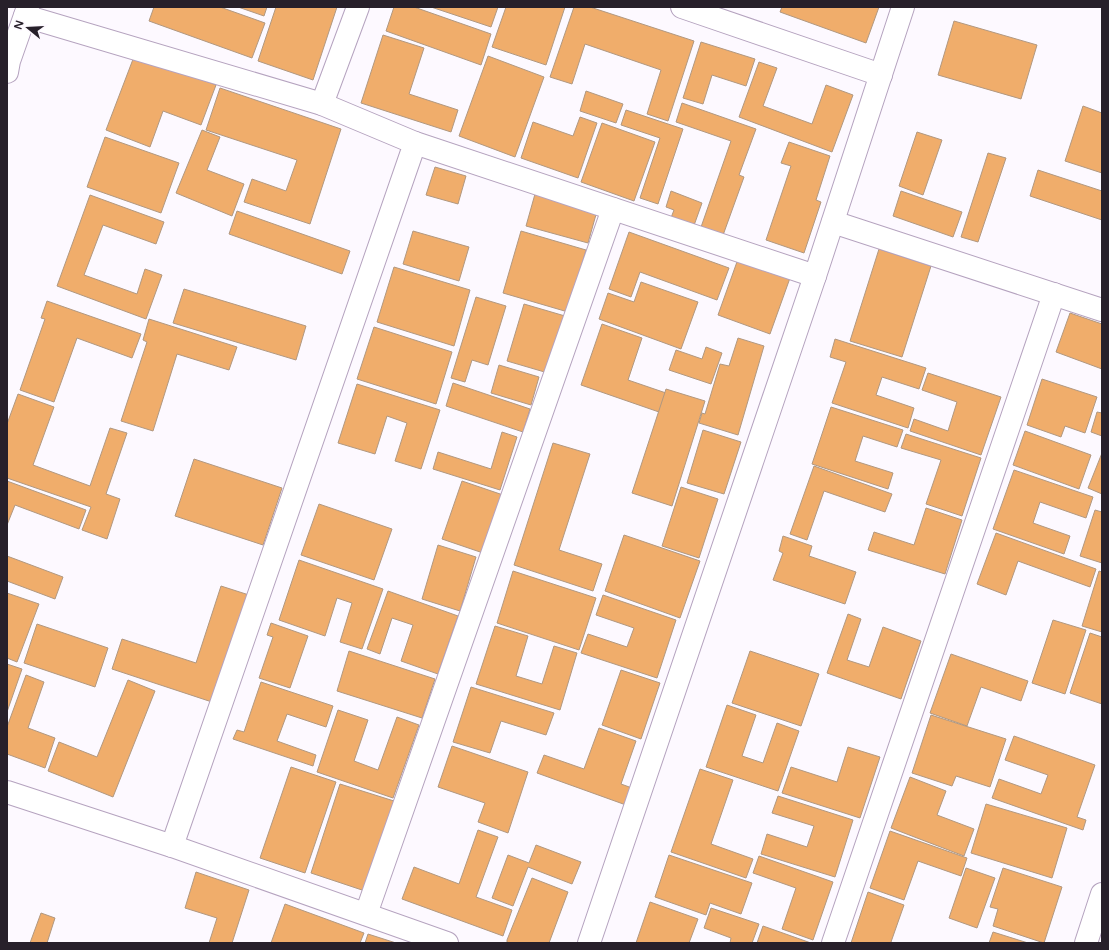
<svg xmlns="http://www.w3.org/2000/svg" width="1109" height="950" font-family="'Varela Round',sans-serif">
<rect width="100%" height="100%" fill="#fdf9ff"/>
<g fill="#f0ad6b" stroke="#b19880">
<path d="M154 7H220L265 23 252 58 149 21Z"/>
<path d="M238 7H267L264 16Z"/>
<path d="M276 7H337L313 80 258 61Z"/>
<path d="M394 7H414L491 34 481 65 386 31Z"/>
<path d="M431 7H498L491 27Z"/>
<path d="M506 7H565L546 65 492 47Z"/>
<path d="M574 7H590L694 41 668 121 647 114 661 70 585 44 572 84 550 77Z"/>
<path d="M782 7H879L866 43 780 12Z"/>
<path d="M954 21 1037 45 1021 99 938 75Z"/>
<path d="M383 35 424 48 409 94 458 110 451 132 361 103Z"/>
<path d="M701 42 755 59 746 86 712 75 703 104 683 98Z"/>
<path d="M135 54 216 85 201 125 163 111 150 147 106 130Z"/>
<path d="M488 56 544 77 515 157 459 136Z"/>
<path d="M759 62 777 68 763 106 812 124 826 85 853 95 832 152 739 117Z"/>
<path d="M220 88 341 129 310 224 244 202 252 179 286 191 297 160 206 130Z"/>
<path d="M586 91 623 104 616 123 580 111Z"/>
<path d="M682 103 756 129 739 175 744 177 722 238 700 230 731 141 676 122Z"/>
<path d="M1083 106 1102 113V173L1065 161Z"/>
<path d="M626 110 683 129 658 204 640 198 660 138 621 125Z"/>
<path d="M580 117 597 123 578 178 521 158 533 122 573 136Z"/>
<path d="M602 123 655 142 634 201 581 182Z"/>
<path d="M202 130 220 137 207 170 244 184 232 216 176 193Z"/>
<path d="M917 132 942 140 923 195 899 186Z"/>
<path d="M105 137 179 163 161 213 87 187Z"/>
<path d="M789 142 830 156 816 200 821 202 804 253 766 240 791 166 781 163Z"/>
<path d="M988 153 1006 158 978 242 961 237Z"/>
<path d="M435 167 466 176 458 204 426 195Z"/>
<path d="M1038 170 1102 191V220L1030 196Z"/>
<path d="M671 191 702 203 692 231 669 223 674 210 666 207Z"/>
<path d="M901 191 962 212 953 237 893 216Z"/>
<path d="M535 194 597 211 588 243 526 226Z"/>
<path d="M90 195 164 222 156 244 103 225 84 275 137 294 145 269 162 275 146 319 57 286Z"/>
<path d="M237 211 350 251 342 274 229 234Z"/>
<path d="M413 231 469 247 459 281 403 264Z"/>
<path d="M521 231 586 250 568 312 503 293Z"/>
<path d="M629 232 729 268 717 300 640 272 631 297 609 289Z"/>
<path d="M879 249 931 266 902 357 850 341Z"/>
<path d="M738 259 790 278 770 334 718 315Z"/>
<path d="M394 267 470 290 454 346 377 322Z"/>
<path d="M641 282 698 302 681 349 599 319 608 293 634 302Z"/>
<path d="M184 289 306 326 296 360 173 323Z"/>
<path d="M476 297 506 306 488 365 472 360 465 382 451 378Z"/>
<path d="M47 301 141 334 132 358 77 338 54 402 20 390 45 319 41 318Z"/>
<path d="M524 304 565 316 548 373 507 361Z"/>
<path d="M1070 313 1102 324V369L1056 352Z"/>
<path d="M149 319 237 347 229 370 177 354 153 431 121 421 147 342 143 340Z"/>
<path d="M602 324 642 338 628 380 666 393 659 412 581 385Z"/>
<path d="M374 327 452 352 436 404 357 379Z"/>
<path d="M738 338 764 346 738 435 699 423 702 413 705 414 720 364 729 366Z"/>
<path d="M835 339 926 368 919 389 882 377 876 395 914 408 908 428 832 403 846 362 830 357Z"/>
<path d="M706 347 722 353 711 384 669 370 676 350 702 359Z"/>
<path d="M499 365 539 377 531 405 491 393Z"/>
<path d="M928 373 1001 397 981 455 910 431 914 419 948 431 957 402 922 390Z"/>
<path d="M1042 379 1097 397 1085 433 1065 426 1061 437 1027 425Z"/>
<path d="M453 383 530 409 523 432 446 406Z"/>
<path d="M357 384 440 410 421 469 395 461 407 423 387 416 375 454 338 443Z"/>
<path d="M666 389 705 401 672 506 632 493Z"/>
<path d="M18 394 54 407 33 465 90 486 110 428 127 433 106 494 120 499 107 539 82 530 91 507 7 478V424Z"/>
<path d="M831 407 903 430 897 447 863 436 855 461 893 473 888 489 812 464Z"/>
<path d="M1097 412 1102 413V436L1091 432Z"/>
<path d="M703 430 741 442 724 494 687 483Z"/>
<path d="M1025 431 1091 455 1079 489 1013 465Z"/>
<path d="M502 432 517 437 500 490 433 469 438 452 491 469Z"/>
<path d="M906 434 981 458 962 516 926 504 941 460 901 448Z"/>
<path d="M553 443 590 454 559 550 602 564 593 591 514 565Z"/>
<path d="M1102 453V494L1088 488Z"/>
<path d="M194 459 282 488 263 545 175 516Z"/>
<path d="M814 466 892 494 885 512 824 491 807 540 790 534Z"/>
<path d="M1014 470 1093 497 1086 518 1040 502 1033 523 1070 536 1064 554 993 529Z"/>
<path d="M7 481 86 510 79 529 15 505 7 525Z"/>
<path d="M462 481 506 496 486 554 442 539Z"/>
<path d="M681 487 718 499 699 558 662 546Z"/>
<path d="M319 504 392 529 374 580 301 555Z"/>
<path d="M926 508 962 520 945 574 868 550 874 532 914 545Z"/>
<path d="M1095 510 1102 512V563L1080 556Z"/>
<path d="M996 533 1096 569 1090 587 1018 561 1006 595 977 584Z"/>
<path d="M624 535 700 561 680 618 605 591Z"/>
<path d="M783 536 812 546 809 556 856 572 845 604 773 580 783 553 779 551Z"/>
<path d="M438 545 476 557 460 611 422 599Z"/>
<path d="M7 556 63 577 55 599 7 581Z"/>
<path d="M299 560 383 589 362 649 340 642 352 603 337 598 325 636 279 620Z"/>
<path d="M513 571 596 598 579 650 497 623Z"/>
<path d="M1099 571 1102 572V632L1082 626Z"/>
<path d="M221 586 249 595 215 703 112 669 122 639 196 663Z"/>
<path d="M388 591 458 616 438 674 401 661 413 625 392 618 380 654 367 649Z"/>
<path d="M7 593 39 604 17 662 7 658Z"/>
<path d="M603 595 676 620 657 678 581 653 588 634 627 647 634 628 596 615Z"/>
<path d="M848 614 861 619 847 660 869 667 883 627 921 641 901 699 827 673Z"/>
<path d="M1053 620 1086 630 1065 694 1032 683Z"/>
<path d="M271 623 308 636 290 688 259 678 273 637 267 635Z"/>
<path d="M37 624 108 648 95 687 24 663Z"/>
<path d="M495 626 528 636 516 676 542 684 554 646 577 653 560 710 476 684Z"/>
<path d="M1090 633 1102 637V704L1070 693Z"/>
<path d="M349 651 435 679 422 718 337 691Z"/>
<path d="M750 651 819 674 801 726 732 703Z"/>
<path d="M951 654 1028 681 1021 701 981 687 967 726 930 713Z"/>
<path d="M7 664 22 669 7 712Z"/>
<path d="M621 670 660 683 641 739 602 725Z"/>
<path d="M26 675 44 682 28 728 55 738 45 768 7 754V727Z"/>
<path d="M128 680 155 691 113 797 48 771 59 742 97 757Z"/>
<path d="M261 682 333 706 326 727 287 714 277 741 316 755 313 766 233 739 237 730 244 732Z"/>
<path d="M471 687 554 713 546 735 501 721 490 753 453 742Z"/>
<path d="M727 705 756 715 742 756 763 763 777 723 799 731 778 791 706 767Z"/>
<path d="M338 710 368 720 354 761 378 770 397 717 419 725 393 798 317 772Z"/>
<path d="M931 715 1006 739 990 787 956 776 952 786 912 773Z"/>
<path d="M599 728 636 741 621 784 632 788 626 805 537 773 544 755 584 769Z"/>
<path d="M1014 736 1095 765 1077 817 1086 820 1083 830 992 798 999 779 1041 794 1048 775 1005 760Z"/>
<path d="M452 746 528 772 508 833 478 822 485 803 438 787Z"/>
<path d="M848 747 880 757 860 818 782 793 791 767 837 782Z"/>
<path d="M291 767 336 782 305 873 260 858Z"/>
<path d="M700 769 733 780 711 844 753 859 746 878 671 852Z"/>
<path d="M910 777 946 791 937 815 974 829 964 856 891 828Z"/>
<path d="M340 784 394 801 365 891 311 873Z"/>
<path d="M778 796 853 820 835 877 761 854 767 834 807 847 814 826 772 813Z"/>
<path d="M986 804 1067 828 1052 878 971 853Z"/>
<path d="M478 830 498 837 476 897 512 910 503 936 402 899 414 867 459 884Z"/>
<path d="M890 831 967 858 961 876 918 861 904 900 870 888Z"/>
<path d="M536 845 581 862 572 884 528 867 513 906 492 898 508 855 529 863Z"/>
<path d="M669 855 752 883 741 914 710 903 706 915 655 897Z"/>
<path d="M759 856 833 882 813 940 782 929 796 888 753 873Z"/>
<path d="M966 868 995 878 977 928 949 918Z"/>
<path d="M1003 868 1062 887 1044 943 993 926 998 909 990 907Z"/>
<path d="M196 872 249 890 232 943H209L217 918 185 908Z"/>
<path d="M532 878 568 892 549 943H510L507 942V940Z"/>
<path d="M868 892 904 905 891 942 893 943H851Z"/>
<path d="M650 902 698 919 689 943H636Z"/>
<path d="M285 904 364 933 360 943H271Z"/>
<path d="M711 908 759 924 752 943H730L731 938 704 928Z"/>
<path d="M41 913 55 918 47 943H30Z"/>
<path d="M763 926 811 943H757Z"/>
<path d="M993 932 1028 943H989Z"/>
<path d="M368 934 396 943H365Z"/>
</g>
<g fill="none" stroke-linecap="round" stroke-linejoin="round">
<g stroke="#b5a3bf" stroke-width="24">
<g id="minor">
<path d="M682 7 881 75"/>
<path d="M25 16 322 104 358 7"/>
<path d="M7 72 9 61 28 7"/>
<path d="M415 143 815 276"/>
<path d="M833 222 1102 310"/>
<path d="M7 792 172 846 447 943"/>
<path d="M172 846 415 143 322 104"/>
<path d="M366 914 613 209"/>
<path d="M589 943 815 276 903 7"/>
<path d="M833 943 1054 294"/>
<path d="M1086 943 1102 894"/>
</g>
</g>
<use href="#minor" stroke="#fff" stroke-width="22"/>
</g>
<rect width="1109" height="950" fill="none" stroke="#27202a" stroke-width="16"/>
<g transform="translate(28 28) rotate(288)" stroke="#fdf9ff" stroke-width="3" paint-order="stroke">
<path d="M0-3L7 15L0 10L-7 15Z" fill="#27202a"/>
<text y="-6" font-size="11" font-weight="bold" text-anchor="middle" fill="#27202a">N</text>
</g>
</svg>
